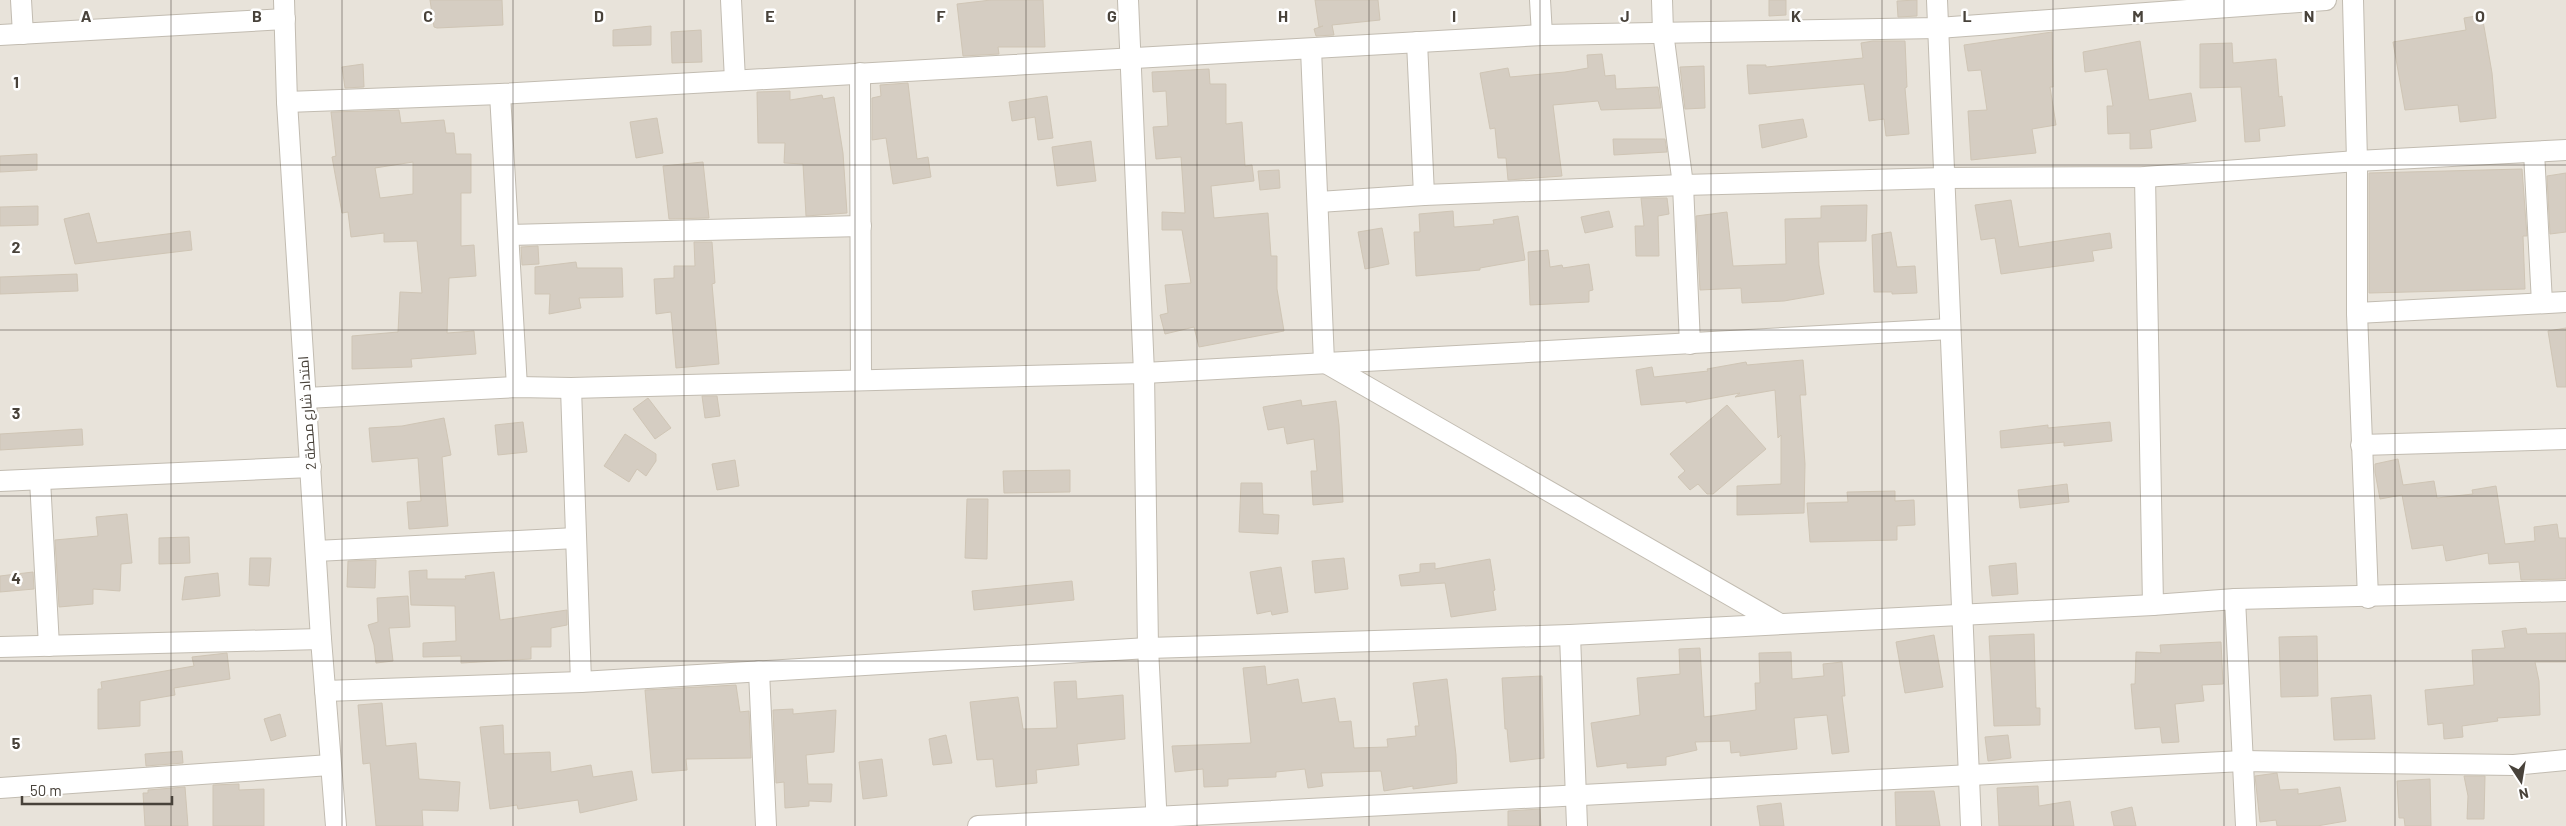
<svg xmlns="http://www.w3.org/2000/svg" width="2566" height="826" font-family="Barlow,Cairo,sans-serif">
<rect width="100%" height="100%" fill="#f4f2eb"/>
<rect fill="#e8e3da" x="0" y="0" width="2566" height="826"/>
<g fill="#d5cdc2" stroke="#cfc5b5" fill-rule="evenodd">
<path d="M430 0H502L503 25 437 28 434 27Z"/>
<path d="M991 0H1043L1045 47H998L999 54 963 56 957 4Z"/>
<path d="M1315 0H1378L1380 20 1332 25 1334 35 1316 36 1314 29 1323 26 1319 27Z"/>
<path d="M1769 0H1786V15L1769 16Z"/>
<path d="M1917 0V16L1898 17 1897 1Z"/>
<path d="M2482 15 2492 73 2496 118 2460 122 2458 105 2405 110 2393 42 2466 30 2464 18Z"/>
<path d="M651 26V45L613 46V30Z"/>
<path d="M701 30 702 62 672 63 671 32Z"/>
<path d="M2052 32 2053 87H2050L2056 125 2032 129 2036 153 1971 160 1968 111 1987 110 1981 70 1968 71 1964 45Z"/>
<path d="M1873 41H1905L1907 87 1905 88 1909 134 1886 136 1884 119 1869 121 1864 84 1749 94 1747 65H1766V67L1863 58 1861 43Z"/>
<path d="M2140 41 2149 100 2191 93 2196 121 2150 130 2152 148 2130 149V133L2108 134 2107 106H2113L2107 69 2085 72 2083 52Z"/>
<path d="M2232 43 2233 63 2276 59 2279 97 2282 96 2285 126 2259 129 2260 141 2245 142 2241 87 2200 88V44Z"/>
<path d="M1602 54 1605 76 1615 75 1616 89 1658 87 1661 108 1601 110 1598 101 1553 105 1562 176 1508 180 1506 158H1498L1495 128 1490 129 1480 73 1508 68 1510 77 1565 72 1588 68 1587 55Z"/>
<path d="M363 64 364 87 345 88 342 67Z"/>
<path d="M1704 66 1705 108 1685 109 1680 67Z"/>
<path d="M1209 69 1210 84H1226V124L1242 122 1245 166 1252 165 1254 181 1211 186 1214 218 1268 213 1271 256H1277V289L1284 331 1199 347 1194 327 1165 334 1160 315 1168 313 1165 285 1191 283 1182 230H1162V212L1185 213 1181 157 1156 159 1153 127 1168 126 1166 91 1153 92 1152 72Z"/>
<path d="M908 83 917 159 928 157 931 177 893 184 886 138 872 140V98L881 96 880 85Z"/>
<path d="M790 91V100L822 95 823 99 834 97 843 153 847 213 806 216 803 164 784 163 785 143H758L757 92Z"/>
<path d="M1047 96 1053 138 1038 140 1035 117 1012 121 1009 102Z"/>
<path d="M399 110 401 123 444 120 446 133H454L456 154H471V193H461V246L474 245 476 276 449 278 447 333 474 331 476 354 411 359 412 367 352 369V336L398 332 400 292 422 293 417 241 384 242V233L351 237 348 212 342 213 332 157 336 156 331 112ZM413 162V194L380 198 375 168Z"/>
<path d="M657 118 663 153 636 158 630 122Z"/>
<path d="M1803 119 1807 137 1762 148 1759 125Z"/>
<path d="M1613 139H1665L1667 152 1614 155Z"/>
<path d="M1091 141 1096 181 1057 186 1052 147Z"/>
<path d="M37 154V170L0 172V156Z"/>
<path d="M703 162 709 218 669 219 663 166Z"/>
<path d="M2522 169 2527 236H2523L2525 289 2369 293V173Z"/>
<path d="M1279 170 1280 188 1260 190 1258 171Z"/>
<path d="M2566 173V232L2550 234 2547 176Z"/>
<path d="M1641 198H1667L1669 214 1658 216 1659 256H1636L1635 226H1644Z"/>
<path d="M2011 200 2019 247 2110 233 2112 248 2092 251 2094 261 2001 274 1995 238 1981 240 1975 205Z"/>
<path d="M1867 205 1866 241 1818 242 1819 265 1824 294 1784 301 1742 303 1741 288 1700 290 1696 216 1727 212 1733 266 1786 264 1785 219 1821 218V206Z"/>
<path d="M38 206V225L0 226V207Z"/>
<path d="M1453 211 1454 227 1494 224 1493 220 1518 216 1525 260 1480 268V270L1416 276 1414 232H1420L1419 214Z"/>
<path d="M1609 211 1613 227 1585 233 1581 217Z"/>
<path d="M89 213 97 243 190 231 192 250 75 264 64 219Z"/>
<path d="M1382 228 1389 264 1365 269 1358 232Z"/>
<path d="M1891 232 1897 267 1915 266 1917 293 1892 294V292H1874L1872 235Z"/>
<path d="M694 242H712L715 283 712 284 719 364 676 368 671 312 656 314 654 279 674 278V266H695Z"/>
<path d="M538 246 539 264 522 265 521 247Z"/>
<path d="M1548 250 1550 267 1562 265 1563 268 1589 264 1593 290 1589 291V302L1530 305 1528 252Z"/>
<path d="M576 262 577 268H622L623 297 579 298 581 308 549 314 550 294H535V267Z"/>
<path d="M77 274 78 291 0 294V277Z"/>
<path d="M2566 328V387H2557L2548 331Z"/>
<path d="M1803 360 1806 395H1800L1805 464 1804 513 1737 515V486L1781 484V435L1778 438 1775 390 1735 397 1740 393 1686 403V401L1641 405 1636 370 1652 367 1654 377 1708 371 1707 369 1746 362 1747 365Z"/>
<path d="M702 396H717L720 416 705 418Z"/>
<path d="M648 398 671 428 655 439 633 409Z"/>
<path d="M1301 400 1302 406 1336 401 1339 425 1343 502 1313 505 1311 471H1317L1314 439 1287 444 1284 427 1268 430 1263 407Z"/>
<path d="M1727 405 1766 449 1713 494H1707L1698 484 1690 490 1678 477 1685 471 1670 454Z"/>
<path d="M444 418 451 455 442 457 448 526 409 529 407 502 421 501 418 458 372 462 369 428 402 426Z"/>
<path d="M523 422 527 452 498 455 495 425Z"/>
<path d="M2110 422 2112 441 2064 446V442L2001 448 2000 431 2048 425V428Z"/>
<path d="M82 429 83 445 0 450V434Z"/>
<path d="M625 434 656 454V461L646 476 637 469 629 482 604 466Z"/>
<path d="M2398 459 2403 485 2434 481 2437 498 2473 494 2472 490 2496 486 2505 544 2535 541 2534 527 2557 524 2559 538H2566V579L2521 580 2519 562 2489 564 2488 553 2446 561 2443 545 2412 549 2402 495 2380 499 2375 472V464Z"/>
<path d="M735 460 739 486 717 490 712 464Z"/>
<path d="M1070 470V492L1004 493 1003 471Z"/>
<path d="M1241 483H1262L1263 514 1279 515 1278 534 1239 532Z"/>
<path d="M2067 484 2069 502 2020 508 2018 490Z"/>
<path d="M1895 491V501L1914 500 1915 525 1897 526V540L1810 542 1807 503 1848 502 1847 492Z"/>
<path d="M967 499H988L987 559 965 558Z"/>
<path d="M127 514 132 563 121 564 120 591 93 589V604L59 607 55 540 98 536 96 517Z"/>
<path d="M189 537 190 563 159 564V538Z"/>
<path d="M250 558H271L269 586 249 585Z"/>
<path d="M1344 558 1348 589 1315 593 1312 561Z"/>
<path d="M1490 559 1495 590 1493 591 1496 610 1451 617 1445 583 1401 586 1399 575 1420 572V564L1435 563V569Z"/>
<path d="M376 560 375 588 347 587 348 561Z"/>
<path d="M2016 563 2018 594 1992 596 1989 566Z"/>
<path d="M1281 567 1288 612 1272 615 1271 611 1257 614 1250 572Z"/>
<path d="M427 570V579H466L465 576 494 572 500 620 567 610V625L551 628V647H531V659L461 663V656L423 657V643L456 641 455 606 411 605 409 571Z"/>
<path d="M33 572 34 589 0 592V576Z"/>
<path d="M218 573 220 596 182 600 185 577Z"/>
<path d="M1072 581 1074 600 974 610 972 591Z"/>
<path d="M408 596 410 627 389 628 393 661 376 663 374 645 368 625 378 622 377 598Z"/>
<path d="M2526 628 2527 634 2566 633V662H2535L2539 681 2540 715 2497 718 2498 721 2462 726 2463 737 2444 739 2443 723 2428 725 2425 690 2474 685 2472 650 2505 648 2502 631Z"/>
<path d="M2034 634 2036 708H2040V725L1994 726 1989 636Z"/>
<path d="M1934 635 1943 687 1905 693 1896 642Z"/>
<path d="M2317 636 2318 696 2281 697 2279 637Z"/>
<path d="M2221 642 2223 684 2202 685 2204 701 2175 704 2179 742 2162 743 2160 727 2135 729 2131 684H2135L2136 652 2161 653 2160 645Z"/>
<path d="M1700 648 1704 717 1756 710 1755 683H1760L1759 653 1791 652 1792 679 1824 676 1823 664 1842 662 1845 696H1842L1849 752 1832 754 1827 715 1794 718 1797 749 1740 756V752L1731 753 1730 741 1695 742 1697 750 1666 757V765L1627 768V763L1597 767 1591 723 1640 715 1637 678 1680 674 1679 649Z"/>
<path d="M227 653 230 679 174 688 175 695 140 701V726L98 729V689H102L101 682 194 666 192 657Z"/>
<path d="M1265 666 1267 685 1298 679 1302 703 1335 698 1339 722 1351 721 1354 748 1388 747 1387 739 1416 736 1415 726H1419L1413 683 1447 679 1456 755 1457 783 1413 789V786L1384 791 1381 771 1321 773 1323 786 1308 788 1305 769 1276 772V777L1228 779V786L1204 787 1203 769 1175 772 1172 746 1251 743 1243 668Z"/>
<path d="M1542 676 1544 758 1510 762 1507 729H1505L1502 678Z"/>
<path d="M1076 681 1077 699 1123 695 1125 739 1077 744 1079 765 1036 770 1037 783 996 787 993 759 977 760 970 702 1018 697 1023 729 1057 728 1054 682Z"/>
<path d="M736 685 740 712 749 711 751 758 686 759 687 770 652 773 645 690Z"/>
<path d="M2371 695 2375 739 2334 740 2331 698Z"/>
<path d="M382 703 386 746 416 743 419 779 460 782 458 811 422 810 423 826H376L370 763 363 764 358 705Z"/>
<path d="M793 709V714L836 710 834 752 806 755 808 784H832L831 802 809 801V806L785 808 784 782 776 783 773 710Z"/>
<path d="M280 714 286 736 271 741 264 719Z"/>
<path d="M503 725 504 754 550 752 551 772 591 765 593 777 632 771 637 800 580 813 578 800 518 809 517 805 490 809 480 727Z"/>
<path d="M946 735 952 763 933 765 929 739Z"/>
<path d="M2008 735 2011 758 1988 761 1985 737Z"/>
<path d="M182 751 183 763 146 766 145 754Z"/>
<path d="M882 759 887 796 863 799 859 762Z"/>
<path d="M2277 773 2280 790 2298 789V794L2340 787 2346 821 2317 826H2277L2276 820 2260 822 2255 776Z"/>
<path d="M2464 776H2485L2484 819H2467L2468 796Z"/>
<path d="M2430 779 2431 826H2405L2404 818H2399L2397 781Z"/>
<path d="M239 784V790L264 789V826H213V785Z"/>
<path d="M2038 786 2039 806 2070 801 2074 826H1999L1997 788Z"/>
<path d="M185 787 188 826H145L143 793H148V790Z"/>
<path d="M1934 791 1940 826H1896L1895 792Z"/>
<path d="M1781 803 1784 826H1760L1757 806Z"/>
<path d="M2132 807 2136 826H2114L2111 812Z"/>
<path d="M1540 809 1541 826H1508V811Z"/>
</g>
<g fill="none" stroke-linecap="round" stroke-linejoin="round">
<g stroke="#c2bcb1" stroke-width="22">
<g id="minor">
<path d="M21 0 23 34"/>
<path d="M284 0 287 102 321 639 336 826"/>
<path d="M731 0 735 80"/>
<path d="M1128 0 1144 373 1148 648 1157 826"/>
<path d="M1540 0 1542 35"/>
<path d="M1662 0 1663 32 1683 185 1690 344"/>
<path d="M1937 0 1971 826"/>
<path d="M2353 0 2357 161V313L2368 598"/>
<path d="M0 35 285 19"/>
<path d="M1417 42 1424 195"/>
<path d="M1311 49 1324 362 1780 624"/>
<path d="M860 73 861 380"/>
<path d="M500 94 517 387"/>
<path d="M287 102 500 94 1542 35 1938 28 2326 0"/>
<path d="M2534 152 2542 303"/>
<path d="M2145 177 2153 605"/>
<path d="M1319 202 1424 195 1683 185 1944 178 2145 177 2357 161 2566 150"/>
<path d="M509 235 861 226"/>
<path d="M2357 313 2566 302"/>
<path d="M571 388 581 682"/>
<path d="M306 398 517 387 571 388 1144 373 1950 329"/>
<path d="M2361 445 2566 439"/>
<path d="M40 480 49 646"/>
<path d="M0 481 311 467"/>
<path d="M316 551 576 538"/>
<path d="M2235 599 2246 826"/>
<path d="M1570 635 1577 826"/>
<path d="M0 647 321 639"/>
<path d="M759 671 766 826"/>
<path d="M325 691 581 682 1148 648 1570 635 2153 605 2235 599 2566 591"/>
<path d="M0 788 330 765"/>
<path d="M978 826 2243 761 2514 765 2566 760"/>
</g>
</g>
<use href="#minor" stroke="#fff" stroke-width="20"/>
</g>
<path fill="none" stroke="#48423a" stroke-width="1" stroke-opacity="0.55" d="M171 0V826M342 0V826M513 0V826M684 0V826M855 0V826M1026 0V826M1197 0V826M1369 0V826M1540 0V826M1711 0V826M1882 0V826M2053 0V826M2224 0V826M2395 0V826M0 165H2566M0 330H2566M0 496H2566M0 661H2566"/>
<g text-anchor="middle" stroke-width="5" stroke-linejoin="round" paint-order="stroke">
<g font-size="14" fill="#48423a" stroke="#fff">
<text transform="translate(307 413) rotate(-94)" y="5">امتداد شارع محطة 2</text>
</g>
</g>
<g font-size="16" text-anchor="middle" font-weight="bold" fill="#48423a" stroke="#fff" stroke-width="5" stroke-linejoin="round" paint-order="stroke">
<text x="86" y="22">A</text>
<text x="257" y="22">B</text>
<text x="428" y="22">C</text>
<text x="599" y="22">D</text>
<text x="770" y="22">E</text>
<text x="941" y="22">F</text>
<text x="1112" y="22">G</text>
<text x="1283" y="22">H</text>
<text x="1454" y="22">I</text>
<text x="1625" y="22">J</text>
<text x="1796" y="22">K</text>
<text x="1967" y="22">L</text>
<text x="2138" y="22">M</text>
<text x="2309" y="22">N</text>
<text x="2480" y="22">O</text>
<text x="16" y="88">1</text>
<text x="16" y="253">2</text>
<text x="16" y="419">3</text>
<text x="16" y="584">4</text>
<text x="16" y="749">5</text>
</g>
<g transform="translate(2521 781) rotate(168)" stroke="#ffffff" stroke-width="4" paint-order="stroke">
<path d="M0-4L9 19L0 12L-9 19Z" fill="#48423a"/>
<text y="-8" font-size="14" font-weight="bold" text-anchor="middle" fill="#48423a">N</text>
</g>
<path d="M22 796v8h150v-8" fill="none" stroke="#48423a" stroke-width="2.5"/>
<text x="30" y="796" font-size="15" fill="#48423a" stroke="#ffffff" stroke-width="4" paint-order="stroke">50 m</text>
</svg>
